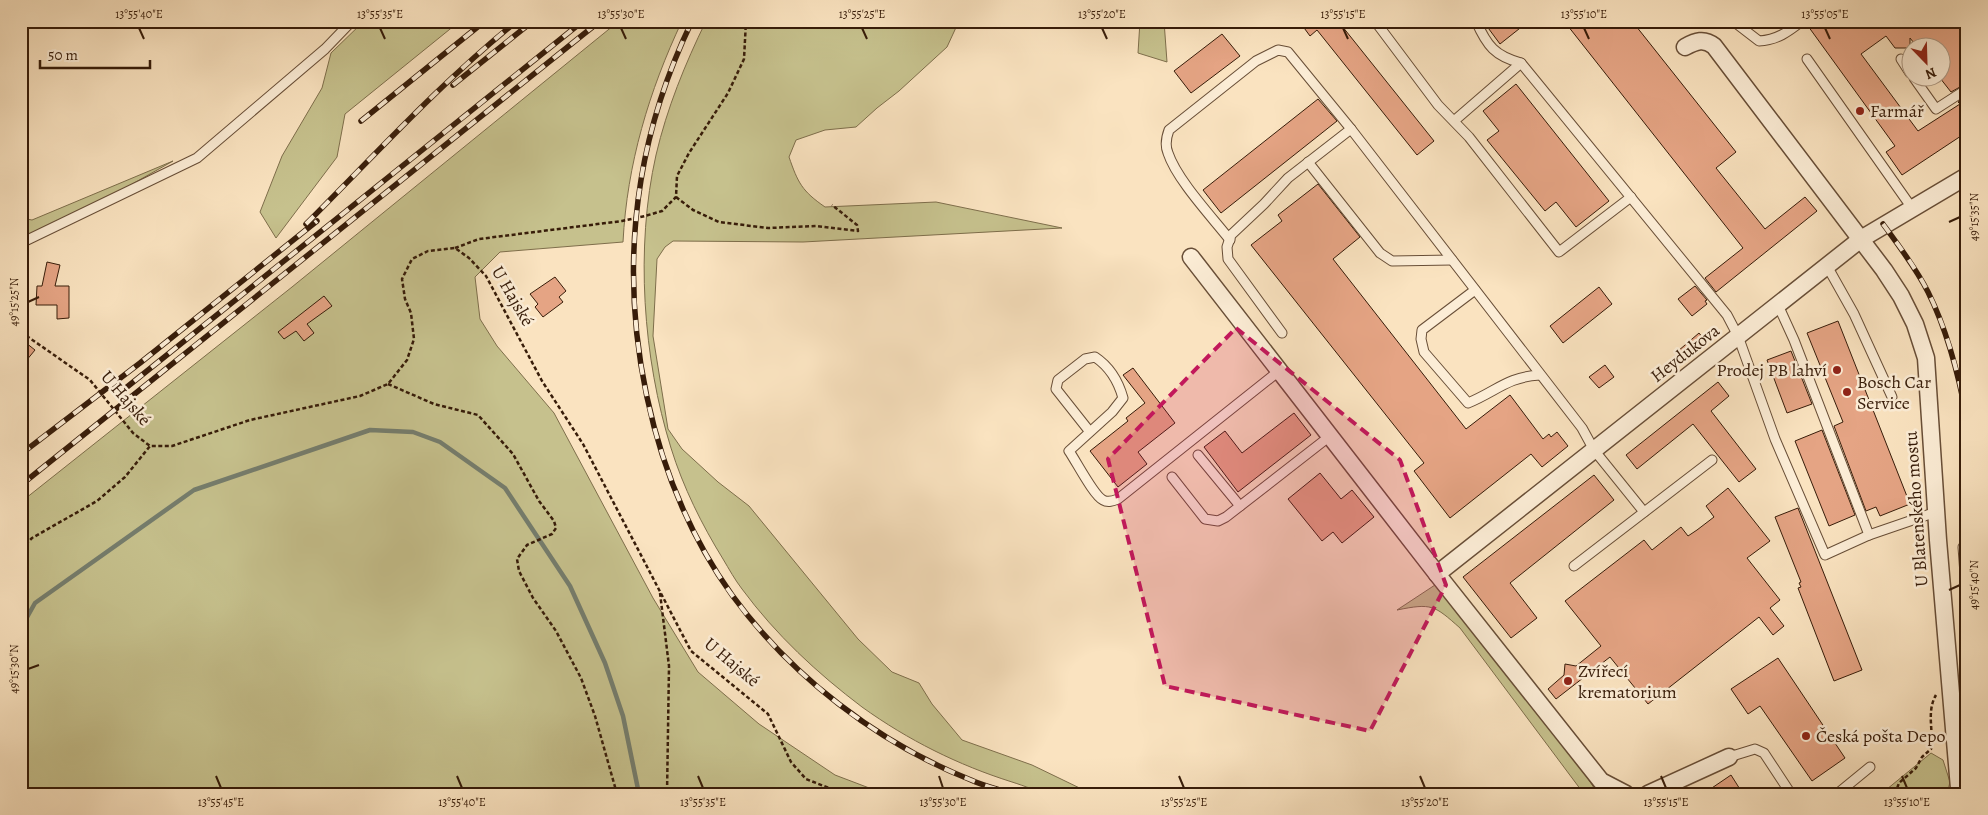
<svg xmlns="http://www.w3.org/2000/svg" width="1988" height="815" font-family="Alegreya,serif">
<rect width="100%" height="100%" fill="#fae3c0"/>
<filter id="stains"><feTurbulence type="fractalNoise" baseFrequency=".004" numOctaves="4"/><feColorMatrix values="0 0 0 0 .2 0 0 0 0 .09 0 0 0 0 .02 0 0 0 .5 -.17"/></filter>
<radialGradient id="worn" r=".72"><stop offset=".6" stop-color="#630" stop-opacity="0"/><stop offset="1" stop-color="#630" stop-opacity=".3"/></radialGradient>
<g fill="#c6c18d" stroke="#7e6e4b">
<path d="M364 21H460L345 114 337 157 276 238 260 212 282 156 322 88 331 53Z"/>
<path d="M619 21H682C649 91 627 164 623 242L500 252 475 277 480 319 497 346 554 413 653 598 698 672 759 724 835 775 885 794H21V502L292 287Z"/>
<path d="M706 21H959L947 47 899 91 877 108 856 127 825 130 796 140 789 157C798 183 802 191 825 207L936 202 1062 228 803 242 673 241 665 247 657 259 653 336 668 429 682 449 718 482 749 506 858 639 892 672 919 683 932 704 962 740 1032 765 1092 794C1079 794 1065 795 1051 794 1038 792 1025 786 1012 782 958 765 908 740 862 707 817 673 776 635 742 589 735 580 729 569 723 559 702 525 683 487 671 448 643 358 635 248 656 155 667 108 685 64 706 21Z"/>
<path d="M1140 21H1164L1167 62 1138 53Z"/>
<path d="M173 161 21 247V218L32 220Z"/>
<path d="M1438 583 1585 774 1598 794H1584L1460 628C1434 605 1432 603 1397 610Z"/>
<path d="M1931 753 1943 760 1950 782 1947 794H1881Z"/>
</g>
<g fill="none" stroke-linecap="round" stroke-linejoin="round">
<path stroke="#757d6d" stroke-width="4.5" d="M21 628 35 603 194 490 370 430 413 432 440 442 505 488 570 586 605 663 623 716 639 794"/>
</g>
<g fill="#e5a484" stroke="#371c09">
<path d="M1299 21H1338L1434 141 1417 155 1317 30 1310 36Z"/>
<path d="M1483 21H1529L1500 44Z"/>
<path d="M1564 21H1632L1736 152 1716 168 1765 229 1805 197 1817 211 1716 292 1705 278 1743 248Z"/>
<path d="M1814 21H1967V83L1951 92 1940 78V48H1918L1910 38V48H1895L1886 36 1861 54 1918 131 1960 104 1958 102 1967 97V132L1902 175 1886 152 1895 146 1808 26Z"/>
<path d="M1222 34 1240 56 1191 93 1174 71Z"/>
<path d="M1516 84 1609 201 1576 227 1556 202 1545 211 1487 140 1499 131 1483 111Z"/>
<path d="M1318 99 1337 121 1221 213 1203 190Z"/>
<path d="M1318 184 1360 237 1333 259 1466 429 1510 395 1543 439 1549 434 1551 437 1557 432 1568 446 1542 467 1531 454 1450 518 1414 471 1424 463 1251 245 1282 221 1278 215Z"/>
<path d="M47 262 60 265 55 286H69V318L57 319V305H36L37 286H42Z"/>
<path d="M555 277 566 291 559 297 563 302 543 317 535 307 538 304 530 294Z"/>
<path d="M1695 286 1707 300 1705 301 1707 304 1692 316 1678 299Z"/>
<path d="M1599 287 1612 304 1563 343 1550 326Z"/>
<path d="M324 296 332 306 307 324 314 333 304 341 296 331 284 339 278 332Z"/>
<path d="M1838 321 1910 504 1880 516 1876 507 1866 511 1834 426 1843 422 1807 333Z"/>
<path d="M1699 333 1707 343 1685 360 1678 351Z"/>
<path d="M21 339 35 350 21 367Z"/>
<path d="M1791 351 1812 404 1787 413 1767 360Z"/>
<path d="M1605 365 1614 377 1599 388 1589 377Z"/>
<path d="M1133 368 1175 423 1138 452 1147 464 1118 487 1090 451 1128 421 1126 418 1145 403 1123 375Z"/>
<path d="M1718 382 1729 396 1711 411 1756 469 1739 482 1693 424 1637 469 1626 455Z"/>
<path d="M1294 413 1311 435 1238 492 1204 447 1225 431 1242 453Z"/>
<path d="M1822 430 1855 515 1829 526 1795 441Z"/>
<path d="M1320 473 1341 499 1352 490 1374 517 1342 543 1333 532 1322 541 1288 499Z"/>
<path d="M1594 475 1614 500 1510 583 1537 618 1511 638 1463 577Z"/>
<path d="M1728 488 1770 541 1747 558 1780 600 1770 608 1784 626 1773 635 1759 617 1648 704 1610 657 1556 699 1548 689 1564 675 1565 664 1576 666 1601 646 1565 601 1644 540 1652 550 1681 527 1688 536 1697 530 1714 517 1706 506Z"/>
<path d="M1798 508 1862 670 1834 681 1798 588 1801 587 1799 583 1801 582 1775 517Z"/>
<path d="M1778 658 1845 758 1812 781 1760 706 1748 714 1731 689Z"/>
<path d="M1731 775 1743 794H1703Z"/>
</g>
<g fill="none" stroke-linecap="round" stroke-linejoin="round">
<g stroke="#684e37" stroke-width="11">
<g id="service">
<path d="M1375 21 1438 105 1469 137 1559 252 1631 197"/>
<path d="M1476 21C1487 46 1495 56 1521 63L1727 315 1738 336 1775 439 1825 555 1869 535 1936 512"/>
<path d="M1733 21 1759 41C1777 40 1788 32 1802 21"/>
<path d="M1807 59 1912 208"/>
<path d="M1901 59 1910 73"/>
<path d="M1914 78 1936 109 1967 89"/>
<path d="M1454 121 1521 63"/>
<path d="M1308 162 1380 253 1392 261 1452 260"/>
<path d="M1230 240C1212 217 1177 180 1168 153 1165 146 1166 138 1169 130L1256 61 1278 50 1288 52 1351 129"/>
<path d="M21 243 197 158 325 49 352 21"/>
<path d="M1827 266 1854 314 1892 397"/>
<path d="M1475 290 1422 330 1421 339 1424 352 1468 403C1497 391 1507 377 1540 375"/>
<path d="M1778 305 1794 340 1869 535"/>
<path d="M1282 333 1228 259 1227 247 1231 235 1264 204 1288 178 1351 129 1582 428 1594 450 1644 512"/>
<path d="M1090 432 1056 389 1058 380 1085 359 1095 357C1110 367 1118 380 1123 398L1112 412 1069 451C1076 461 1094 496 1103 500 1108 503 1113 501 1118 499L1279 371"/>
<path d="M1198 455 1240 506"/>
<path d="M1172 477 1205 519 1218 521 1226 517 1330 436"/>
<path d="M1963 547 1967 601"/>
<path d="M1574 566 1712 460"/>
<path d="M1729 757 1755 749 1764 753 1791 794"/>
<path d="M1837 794 1870 767"/>
</g>
</g>
<g stroke="#684e37" stroke-width="19">
<g id="minor">
<path d="M1685 47C1696 41 1704 38 1714 46L1884 270 1901 296 1915 324 1926 358 1938 540 1959 788 1957 794"/>
<path d="M1191 257 1437 574 1601 781 1626 794"/>
<path d="M1437 574 1861 239 1967 176"/>
<path d="M1648 794 1729 757"/>
</g>
</g>
<g stroke="#371c09" stroke-width="2.5" stroke-dasharray="4 2.5" stroke-linecap="butt">
<path d="M676 197 693 210 719 222 768 228 816 226 858 231 857 225 832 205"/>
<path d="M455 248 479 239 622 221 645 216 662 211 676 197 677 176 689 153 728 93 744 59 746 21"/>
<path d="M21 332 90 380 133 433 150 446H172L250 420 360 396 388 384 407 360 414 339 411 313 405 299 402 279 412 259 428 251 455 248 469 258 486 276 542 381 583 444 691 651 768 714 791 762 806 779 844 794"/>
<path d="M388 384 434 404 478 415 513 454 539 501 554 521 556 528 552 534 527 545 517 559 519 571 533 598 556 631 581 678 595 716 617 794"/>
<path d="M21 549 32 538 97 501 125 477 150 446"/>
<path d="M660 593 669 666 667 794"/>
<path d="M1895 794 1899 783 1916 768 1922 757 1931 749C1934 731 1926 712 1936 695"/>
</g>
<use href="#service" stroke="#fcedd6" stroke-width="9"/>
<use href="#minor" stroke="#fcedd6" stroke-width="16"/>
<g stroke="#371c09" stroke-width="5.5">
<g id="rail">
<path d="M692 21C668 71 650 125 641 180 618 319 649 479 732 595 791 676 878 743 971 780 984 786 998 789 1012 794"/>
<path d="M453 85 533 21"/>
<path d="M361 121 485 21"/>
<path d="M306 224C375 155 441 82 517 21"/>
<path d="M1883 224C1899 246 1916 268 1928 292 1948 332 1959 376 1967 420"/>
<path d="M1965 236 1967 264"/>
<path d="M117 395 583 21"/>
<path d="M21 454 140 363 317 221"/>
<path d="M21 485 600 21"/>
</g>
</g>
<use href="#rail" stroke="#fcedd6" stroke-width="4" stroke-dasharray="11" stroke-linecap="butt"/>
</g>
<path fill="#c2185b" fill-opacity="0.2" stroke="#c2185b" stroke-width="4" stroke-dasharray="10 6" stroke-linejoin="round" d="M1236 328 1400 460 1446 585 1370 731 1165 686 1108 459Z"/>
<path fill="none" stroke="#371c09" stroke-width="2" d="M139 28 144 39M380 28 385 39M621 28 626 39M862 28 867 39M1102 28 1107 39M1343 28 1348 39M1584 28 1589 39M1825 28 1830 39M1949 222 1960 217M28 302 39 297M1949 590 1960 585M28 669 39 665M216 776 221 788M457 776 462 788M698 776 703 788M939 776 943 788M1179 776 1184 788M1420 776 1425 788M1661 776 1666 788M1902 776 1907 788"/>
<g fill="#8f2418" stroke="#fcedd6" stroke-width="2">
<circle cx="1860" cy="111" r="5"/>
<circle cx="1837" cy="370" r="5"/>
<circle cx="1847" cy="392" r="5"/>
<circle cx="1568" cy="681" r="5"/>
<circle cx="1806" cy="736" r="5"/>
</g>
<g text-anchor="middle" stroke-width="5" stroke-linejoin="round" paint-order="stroke">
<g font-size="18" fill="#371c09" stroke="#fcedd6" text-anchor="start">
<text x="1870" y="117">Farmář</text>
<text x="1827" y="376" text-anchor="end">Prodej PB lahví</text>
<text x="1857" y="388">Bosch Car<tspan x="1857" dy="21">Service</tspan></text>
<text x="1578" y="677">Zvířecí<tspan x="1578" dy="21">krematorium</tspan></text>
<text x="1816" y="742">Česká pošta Depo</text>
</g>
<g font-size="18" fill="#371c09" stroke="#fcedd6">
<text transform="translate(513 296) rotate(60)" y="6">U Hajské</text>
<text transform="translate(1685 353) rotate(-38)" y="6">Heydukova</text>
<text transform="translate(126 398) rotate(49)" y="6">U Hajské</text>
<text transform="translate(1916 509) rotate(-94)" y="6">U Blatenského mostu</text>
<text transform="translate(732 662) rotate(40)" y="6">U Hajské</text>
</g>
</g>
<rect width="1988" height="815" fill="none" stroke="#fae3c0" stroke-width="55"/>
<g transform="translate(1926 62) rotate(157)"><circle r="24" fill="#fcedd6" stroke="#ad9984"/>
<path d="M0-4L9 19L0 12L-9 19Z" fill="#8f2418"/>
<text y="-8" font-size="14" font-weight="bold" text-anchor="middle" fill="#371c09">N</text>
</g>
<path d="M40 60v8h110v-8" fill="none" stroke="#371c09" stroke-width="2.5"/>
<text x="48" y="60" font-size="15" fill="#371c09" stroke="#fcedd6" stroke-width="4" paint-order="stroke">50 m</text>
<rect x="28" y="28" width="1932" height="760" fill="none" stroke="#371c09" stroke-width="2"/>
<g font-size="12" text-anchor="middle" fill="#371c09">
<text x="139" y="18">13°55'40"E</text>
<text x="380" y="18">13°55'35"E</text>
<text x="621" y="18">13°55'30"E</text>
<text x="862" y="18">13°55'25"E</text>
<text x="1102" y="18">13°55'20"E</text>
<text x="1343" y="18">13°55'15"E</text>
<text x="1584" y="18">13°55'10"E</text>
<text x="1825" y="18">13°55'05"E</text>
<text transform="translate(1974 217) rotate(-90)" y="4">49°15'35"N</text>
<text transform="translate(14 302) rotate(-90)" y="4">49°15'25"N</text>
<text transform="translate(1974 585) rotate(-90)" y="4">49°15'40"N</text>
<text transform="translate(14 669) rotate(-90)" y="4">49°15'30"N</text>
<text x="221" y="806">13°55'45"E</text>
<text x="462" y="806">13°55'40"E</text>
<text x="703" y="806">13°55'35"E</text>
<text x="943" y="806">13°55'30"E</text>
<text x="1184" y="806">13°55'25"E</text>
<text x="1425" y="806">13°55'20"E</text>
<text x="1666" y="806">13°55'15"E</text>
<text x="1907" y="806">13°55'10"E</text>
</g>
<rect width="100%" height="100%" filter="url(#stains)"/>
<rect width="100%" height="100%" fill="url(#worn)"/>
</svg>
